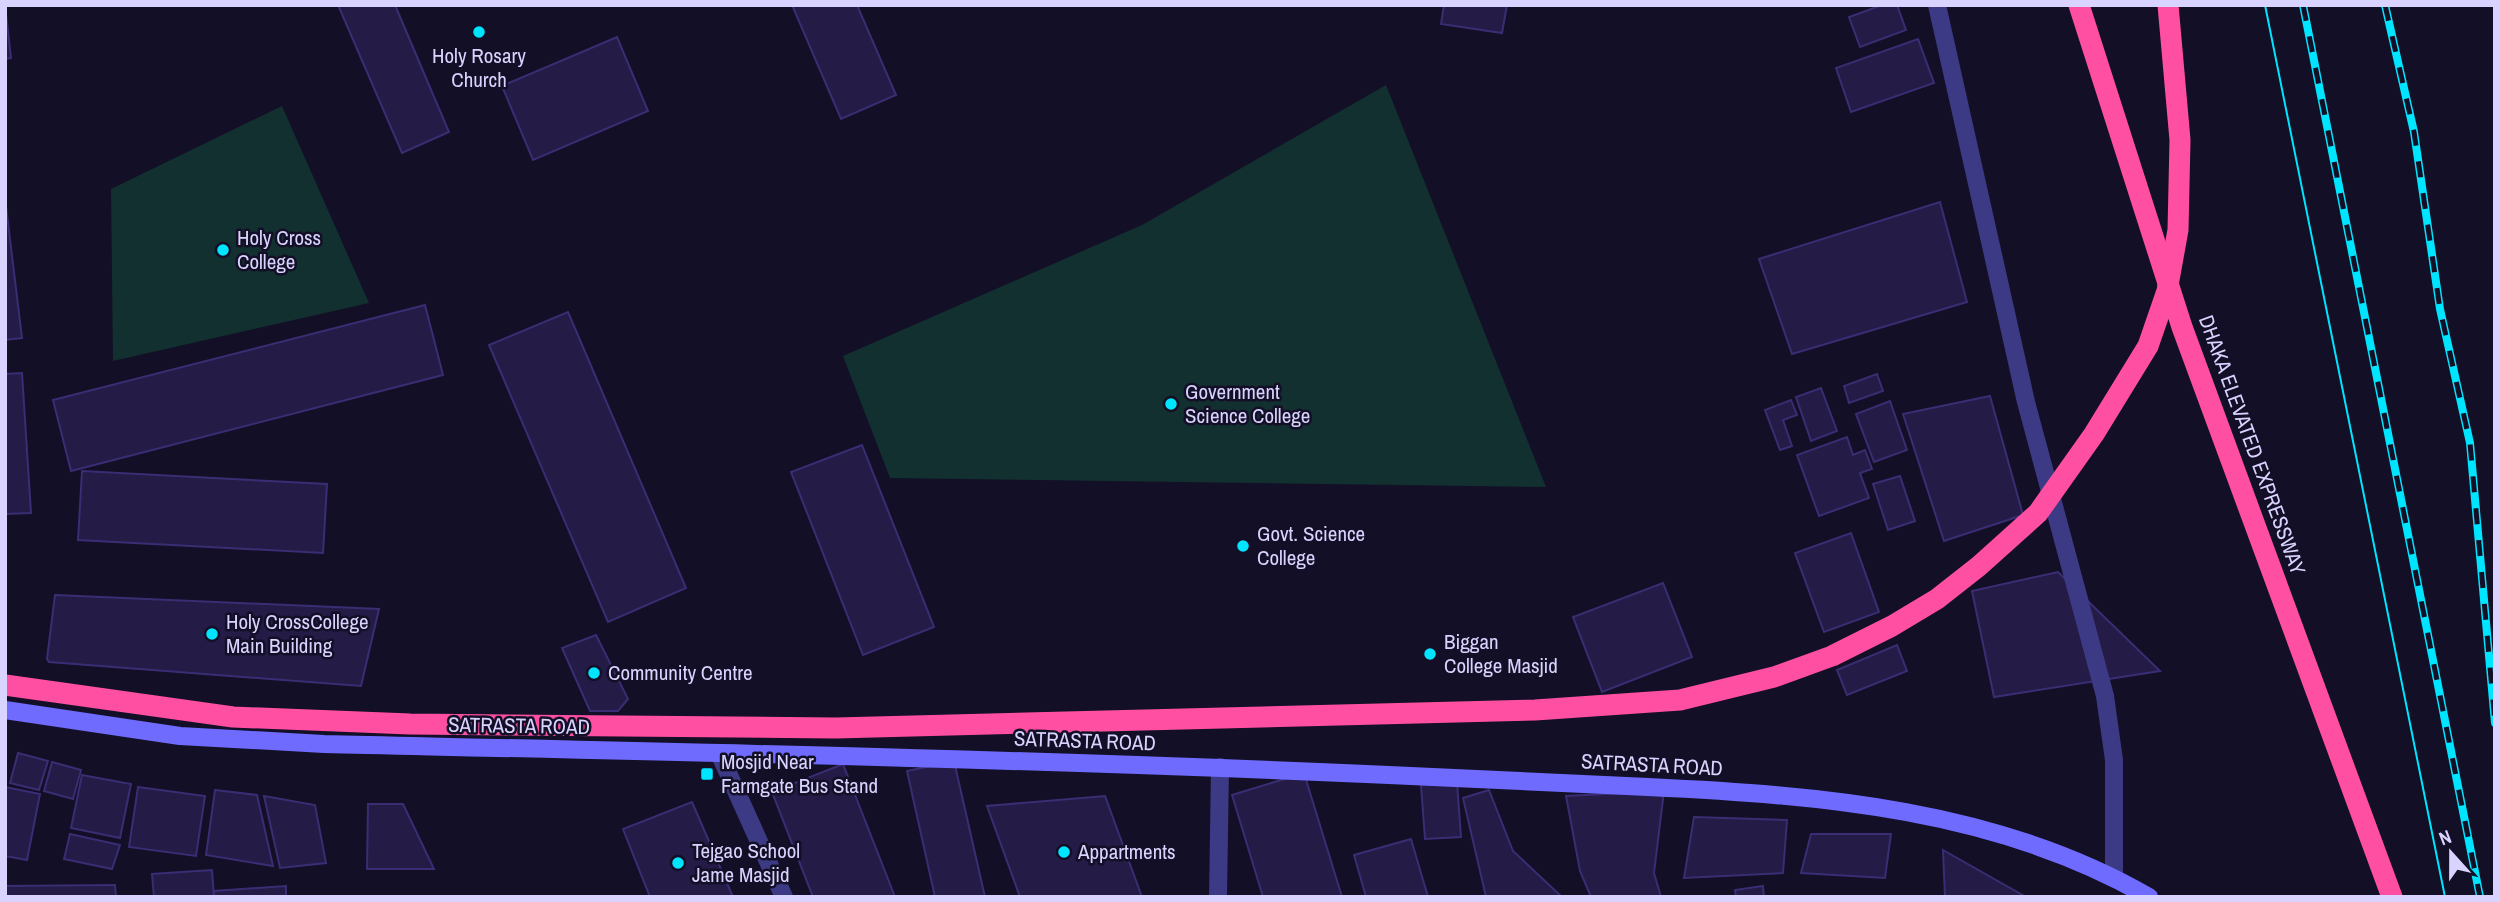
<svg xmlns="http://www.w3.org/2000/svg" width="2500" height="902" font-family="'Archivo Narrow',sans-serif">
<rect width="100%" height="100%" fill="#130f26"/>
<g fill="#12302f">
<path d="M1386 85 1546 487 890 478 843 356 1142 225Z"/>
<path d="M282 106 369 303 113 361 111 189Z"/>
</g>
<g fill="#241b47" stroke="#3b2d73" stroke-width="2">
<path d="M5 5 11 58 5 59Z"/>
<path d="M338 5H395L449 132 402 153Z"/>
<path d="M792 5H857L896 95 841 119Z"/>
<path d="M1444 5H1507L1502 33 1441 24Z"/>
<path d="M1882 5H1897L1906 30 1860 47 1849 17Z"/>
<path d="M617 37 648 111 533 160 502 86Z"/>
<path d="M1918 39 1934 83 1851 112 1836 68Z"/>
<path d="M5 198 22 338 5 340Z"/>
<path d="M1940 202 1967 302 1792 354 1759 259Z"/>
<path d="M425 305 443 375 71 471 53 400Z"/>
<path d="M568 312 686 588 608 622 489 345Z"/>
<path d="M22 373 31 513 5 514V374Z"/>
<path d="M1877 374 1883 391 1849 403 1844 386Z"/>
<path d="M1821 388 1837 431 1811 441 1796 397Z"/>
<path d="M1990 396 2023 515 1944 541 1903 414Z"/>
<path d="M1791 400 1797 415 1783 420 1792 446 1780 450 1765 410Z"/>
<path d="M1890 401 1907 450 1874 462 1856 414Z"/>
<path d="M1847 437 1853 455 1865 450 1872 469 1860 473 1869 498 1819 516 1797 455Z"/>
<path d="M862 445 934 627 863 655 791 472Z"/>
<path d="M82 471 327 484 323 553 78 540Z"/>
<path d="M1900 476 1915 521 1888 530 1873 484Z"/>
<path d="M1851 533 1879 612 1824 632 1795 553Z"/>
<path d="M2058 572 2160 671 1994 697 1972 591Z"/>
<path d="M1663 583 1692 657 1602 692 1573 617Z"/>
<path d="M55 595 379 609 361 686 49 662 47 659Z"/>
<path d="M596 635 628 699 618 711H590L562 648Z"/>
<path d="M1897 645 1907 671 1847 695 1837 670Z"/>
<path d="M18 753 48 761 39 790 10 783Z"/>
<path d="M954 761 985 897H935L907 771Z"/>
<path d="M52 762 81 770 73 799 44 791Z"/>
<path d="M843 764 895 897H813L772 792Z"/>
<path d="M1304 773 1342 897H1263L1232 795Z"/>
<path d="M82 775 131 784 120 838 71 828Z"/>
<path d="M1457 782 1461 837 1425 839 1421 785Z"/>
<path d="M5 787 40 794 27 860 5 856Z"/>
<path d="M138 787 205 796 196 856 129 847Z"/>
<path d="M215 790 257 795 273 866 206 855Z"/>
<path d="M1489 790 1513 851 1562 897H1486L1463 798Z"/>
<path d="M1664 791 1654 873 1661 897H1591L1580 871 1566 796Z"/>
<path d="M264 796 315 805 326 863 280 868Z"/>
<path d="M1105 796 1142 897H1020L987 806Z"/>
<path d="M692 802 733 897H650L623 829Z"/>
<path d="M368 804H403L434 869H367Z"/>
<path d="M1694 817 1787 820 1783 873 1684 878Z"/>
<path d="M70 834 120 845 112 869 64 859Z"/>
<path d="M1811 834H1891L1885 878 1801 873Z"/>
<path d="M1411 839 1428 897H1366L1354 855Z"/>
<path d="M1943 850 2026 897H1945Z"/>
<path d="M212 870 214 897H154L152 874Z"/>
<path d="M115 885 116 897H5V886Z"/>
<path d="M286 886V897H214V891Z"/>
<path d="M1763 886 1764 897H1736L1735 890Z"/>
</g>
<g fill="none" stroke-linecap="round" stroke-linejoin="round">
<path stroke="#3d3a85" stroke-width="18" d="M1218 897 1220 767"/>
<g stroke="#3d3a85" stroke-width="18">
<path d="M1937 5 2026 402 2105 696 2114 760V878"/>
<path d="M719 753 784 897"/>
</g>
<path stroke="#6f6bff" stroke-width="18" d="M5 710 180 736 324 744C679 752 1034 759 1389 775 1475 779 1561 783 1648 787 1819 795 1997 809 2149 897"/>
<path stroke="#00e5ff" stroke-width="2" d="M2265 5 2445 897"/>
<g stroke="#00e5ff" stroke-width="8">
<g id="rail">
<path d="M2303 5 2480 897"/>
<path d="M2385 5 2414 132 2440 309 2470 443 2495 723"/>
</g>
</g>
<use href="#rail" stroke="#130f26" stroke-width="5" stroke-dasharray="16" stroke-linecap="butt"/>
<g stroke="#ff4fa3" stroke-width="21">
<path d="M2079 5 2182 327 2392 897"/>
<path d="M5 685 233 717 410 724 836 728 1535 710 1680 700 1774 677 1832 656 1892 626 1937 599 1979 566 2038 513 2094 434 2148 346 2167 291 2178 230 2180 140 2168 5"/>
</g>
</g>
<g fill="#00e5ff" stroke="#130f26" stroke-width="2.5">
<circle cx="479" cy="32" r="7"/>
<circle cx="223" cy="250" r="7"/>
<circle cx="1171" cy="404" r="7"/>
<circle cx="1243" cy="546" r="7"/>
<circle cx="212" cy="634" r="7"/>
<circle cx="1430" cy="654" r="7"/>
<circle cx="594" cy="673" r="7"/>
<rect x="700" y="767" width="14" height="14" rx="3.5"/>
<circle cx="1064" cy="852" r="7"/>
<circle cx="678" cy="863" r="7"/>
</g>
<g text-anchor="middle" stroke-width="5" stroke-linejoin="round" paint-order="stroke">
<g font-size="21" fill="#d9d4ff" stroke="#130f26" text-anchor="start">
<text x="479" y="63" text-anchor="middle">Holy Rosary<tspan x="479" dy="24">Church</tspan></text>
<text x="237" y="245">Holy Cross<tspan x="237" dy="24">College</tspan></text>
<text x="1185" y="399">Government<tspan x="1185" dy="24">Science College</tspan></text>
<text x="1257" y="541">Govt. Science<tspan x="1257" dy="24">College</tspan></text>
<text x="226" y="629">Holy CrossCollege<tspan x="226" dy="24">Main Building</tspan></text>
<text x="1444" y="649">Biggan<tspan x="1444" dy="24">College Masjid</tspan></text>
<text x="608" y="680">Community Centre</text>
<text x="721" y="769">Mosjid Near<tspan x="721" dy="24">Farmgate Bus Stand</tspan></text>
<text x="692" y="858">Tejgao School<tspan x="692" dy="24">Jame Masjid</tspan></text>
<text x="1078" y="859">Appartments</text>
</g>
<g font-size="21" fill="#d9d4ff" stroke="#130f26">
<text transform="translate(2252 445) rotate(70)" y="7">DHAKA ELEVATED EXPRESSWAY</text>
<text transform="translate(519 726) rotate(1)" y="7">SATRASTA ROAD</text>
<text transform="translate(1085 741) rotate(2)" y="7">SATRASTA ROAD</text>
<text transform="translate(1652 765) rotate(3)" y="7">SATRASTA ROAD</text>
</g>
</g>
<rect width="2500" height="902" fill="none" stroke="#d9d4ff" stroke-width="14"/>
<g transform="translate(2451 853) rotate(339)" stroke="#130f26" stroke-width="5" paint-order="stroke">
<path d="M0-5L12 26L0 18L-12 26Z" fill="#d9d4ff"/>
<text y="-10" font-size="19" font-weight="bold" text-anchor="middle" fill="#d9d4ff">N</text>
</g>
</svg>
